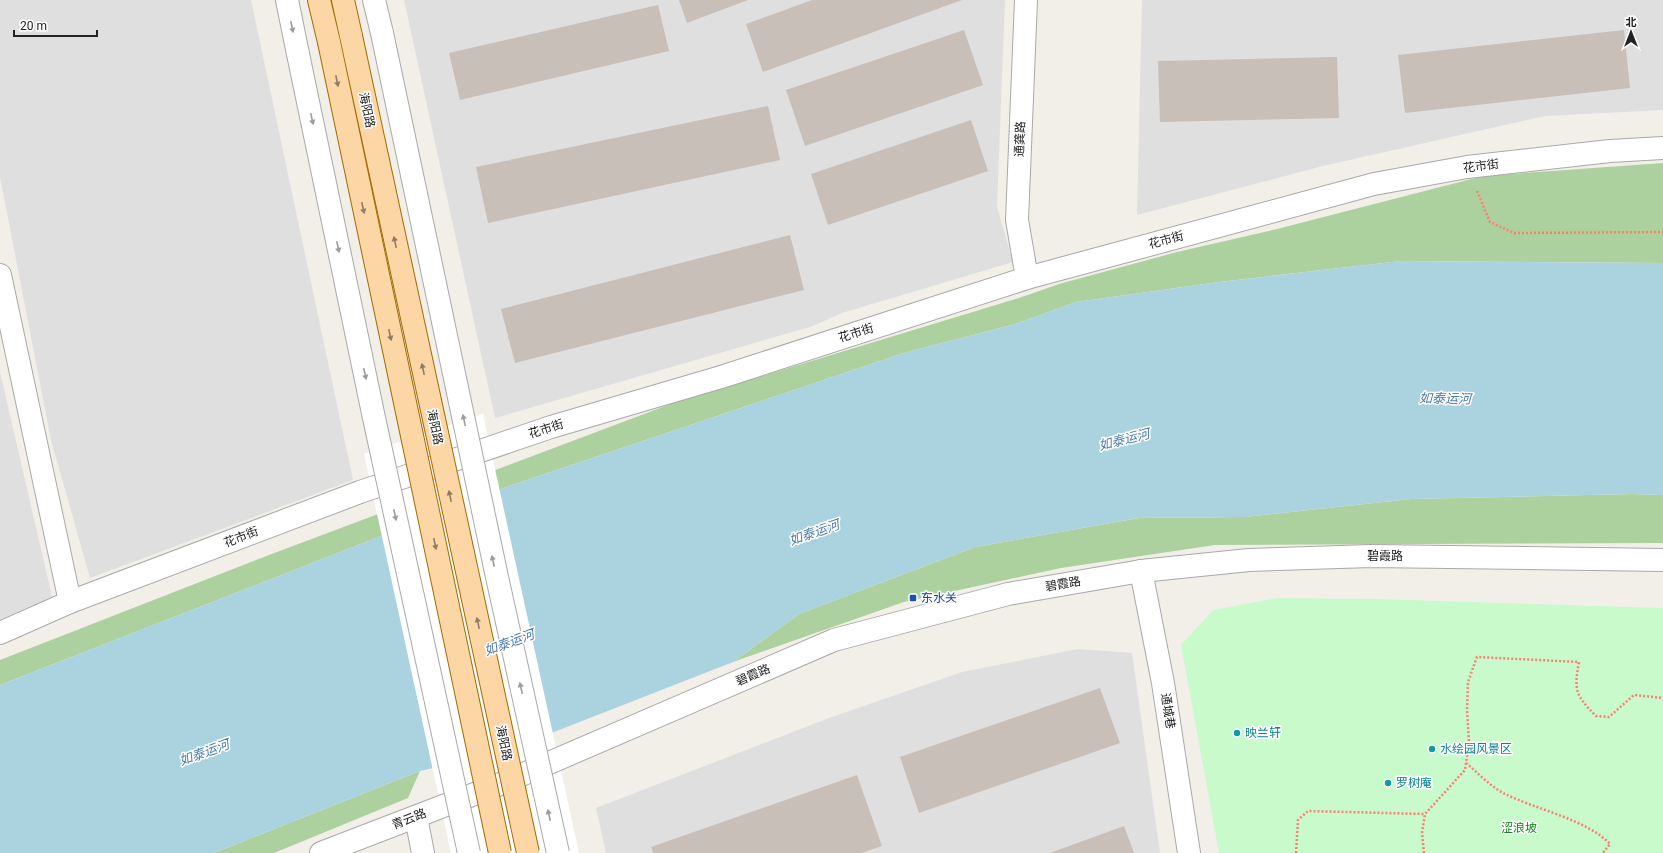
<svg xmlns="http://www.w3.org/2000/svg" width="1663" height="853" font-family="Roboto,'Noto Sans SC',sans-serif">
<rect width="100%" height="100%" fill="#f2efe9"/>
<g fill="#e0dfdf">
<path d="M0 0H251L353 480 90 578 51 440 0 177Z"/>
<path d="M404 0H1005L997 207 1013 262 842 313 813 326 495 418Z"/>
<path d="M1142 0H1663V110L1545 116 1323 166 1137 215Z"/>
<path d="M0 372 53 601 0 623Z"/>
<path d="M1078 649 1132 653 1160 853H606L596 808 829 718 962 672Z"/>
</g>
<g fill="#add19e">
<path d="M1663 163V263L1401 261 1219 282 1076 302 1016 324 907 352 509 486 0 685V660L269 555 676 402 1019 298 1059 284 1177 252 1277 229 1483 176Z"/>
<path d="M1632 494 1663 495V543L1215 545 1061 568 904 602 733 662 799 614 975 547 1139 518 1245 517 1411 499Z"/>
<path d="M420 771 408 798 274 853H214Z"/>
</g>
<path fill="#c8facc" d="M1278 598 1375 599 1663 608V853H1219L1181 645 1213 610Z"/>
<path fill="#aad3df" d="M1401 261 1663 263V495L1632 494 1411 499 1245 517 1139 518 975 547 799 614 733 662 500 753 420 771 214 853H0V685L509 486 907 352 1016 324 1076 302 1219 282Z"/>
<path fill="#fff" d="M483 414 579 853H451L364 454Z"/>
<g fill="#c7bfb8">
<path d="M679 0H748L687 23Z"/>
<path d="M812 0H962L763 72 746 24Z"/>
<path d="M658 5 669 51 460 100 449 53Z"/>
<path d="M964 30 983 85 805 146 786 90Z"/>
<path d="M1624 30 1630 88 1405 113 1398 55Z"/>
<path d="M1337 57 1339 118 1160 122 1158 61Z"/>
<path d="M768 106 780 160 488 223 476 167Z"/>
<path d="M971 120 988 171 828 225 811 174Z"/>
<path d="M790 235 804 290 515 363 501 309Z"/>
<path d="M1100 688 1120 743 919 813 900 757Z"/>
<path d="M857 775 882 846 861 853H653L651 847Z"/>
<path d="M1124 826 1134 853H1050Z"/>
</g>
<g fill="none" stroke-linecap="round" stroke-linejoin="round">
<g stroke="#a9a9a9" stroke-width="24">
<g id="minor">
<path d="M287 0 298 54"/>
<path d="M374 0 382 33"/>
<path d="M1026 0 1017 220 1027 278"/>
<path d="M0 275 70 602"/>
<path d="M1141 571 1163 683 1189 853"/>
<path d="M0 633 70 602 360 492 551 427 721 377 1027 278 1374 184 1467 167 1610 151 1663 148"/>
<path d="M416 817 423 853"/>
<path d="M321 853 498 785 834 640 1008 594 1141 571 1249 560 1371 556 1663 560"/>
</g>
</g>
<g stroke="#a06b00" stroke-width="24">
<g id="major">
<path d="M319 0 329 42"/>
<path d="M343 0 351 36"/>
</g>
</g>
<g stroke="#fa8072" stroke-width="2.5" stroke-dasharray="2 2" stroke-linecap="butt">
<path d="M1477 191 1490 222 1514 233 1663 232"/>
<path d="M1466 763C1478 773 1491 787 1505 794 1535 809 1588 820 1610 844L1603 853"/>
<path d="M1296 853 1298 820 1308 811 1425 814"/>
<path d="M1424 853 1422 833 1425 814 1465 770 1469 742 1467 710 1468 682 1477 657 1579 662C1574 690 1575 695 1596 716L1609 717 1634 695 1663 698"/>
</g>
<use href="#minor" stroke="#fff" stroke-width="22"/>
<use href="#major" stroke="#fcd6a4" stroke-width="22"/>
<g stroke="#a9a9a9" stroke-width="24" stroke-linecap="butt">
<g id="minor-bridge">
<path d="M382 33 497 577 558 853"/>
<path d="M298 54 374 418 469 853"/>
</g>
</g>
<g stroke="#a06b00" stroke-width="24" stroke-linecap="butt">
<g id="major-bridge">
<path d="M351 36 528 853"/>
<path d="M329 42 500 853"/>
</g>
</g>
<use href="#minor-bridge" stroke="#fff" stroke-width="22"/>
<use href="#major-bridge" stroke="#fcd6a4" stroke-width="22"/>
</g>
<defs><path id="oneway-solid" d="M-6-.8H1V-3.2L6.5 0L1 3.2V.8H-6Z"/></defs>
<g fill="#9c9c9c">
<use href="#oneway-solid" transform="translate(292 27) rotate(78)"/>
<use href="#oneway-solid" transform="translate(312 119) rotate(78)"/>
<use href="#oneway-solid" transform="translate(338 247) rotate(78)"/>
<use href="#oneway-solid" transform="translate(365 374) rotate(78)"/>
<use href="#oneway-solid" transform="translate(464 420) rotate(-102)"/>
<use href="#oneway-solid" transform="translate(395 515) rotate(78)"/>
<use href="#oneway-solid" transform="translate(493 561) rotate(-102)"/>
<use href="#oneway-solid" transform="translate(521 688) rotate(-102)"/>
<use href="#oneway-solid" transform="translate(549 815) rotate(-102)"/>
</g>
<g fill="#8f7c63">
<use href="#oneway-solid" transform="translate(337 81) rotate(78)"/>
<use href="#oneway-solid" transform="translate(363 208) rotate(78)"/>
<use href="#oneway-solid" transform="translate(395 242) rotate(-102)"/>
<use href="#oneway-solid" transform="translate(390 335) rotate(78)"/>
<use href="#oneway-solid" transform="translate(423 369) rotate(-102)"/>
<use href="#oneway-solid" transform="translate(450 496) rotate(-102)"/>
<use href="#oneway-solid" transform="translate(435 544) rotate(78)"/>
<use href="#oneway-solid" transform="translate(478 623) rotate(-102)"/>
</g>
<rect fill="#1a4fb4" stroke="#fff" stroke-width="1.5" x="909" y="594" width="8" height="8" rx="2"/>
<g fill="#0f9aa8" stroke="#fff" stroke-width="1.5">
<circle cx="1237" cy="733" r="4"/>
<circle cx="1432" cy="749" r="4"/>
<circle cx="1388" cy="783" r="4"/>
</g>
<g text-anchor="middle" stroke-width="3" stroke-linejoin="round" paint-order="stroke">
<g font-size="12" fill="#222" stroke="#fff">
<text transform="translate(367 110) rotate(78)" y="4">海阳路</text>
<text transform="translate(1020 139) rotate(-88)" y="4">通龚路</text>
<text transform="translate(1481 166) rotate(-7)" y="4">花市街</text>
<text transform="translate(1166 240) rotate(-15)" y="4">花市街</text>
<text transform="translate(856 333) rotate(-18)" y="4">花市街</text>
<text transform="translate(435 427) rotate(78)" y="4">海阳路</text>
<text transform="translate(546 429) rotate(-18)" y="4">花市街</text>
<text transform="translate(241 537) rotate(-21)" y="4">花市街</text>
<text x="1385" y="560">碧霞路</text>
<text transform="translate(1063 584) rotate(-10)" y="4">碧霞路</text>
<text transform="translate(753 675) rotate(-23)" y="4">碧霞路</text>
<text transform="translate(1168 711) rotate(81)" y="4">通城巷</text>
<text transform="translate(504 743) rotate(78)" y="4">海阳路</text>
<text transform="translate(409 819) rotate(-21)" y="4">青云路</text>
</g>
<g font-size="12" fill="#164399" stroke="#fff" text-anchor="start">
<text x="921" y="602">东水关</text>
</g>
<g font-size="12" fill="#0d838f" stroke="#fff" text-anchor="start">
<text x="1245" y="737">映兰轩</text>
<text x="1440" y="753">水绘园风景区</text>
<text x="1396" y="787">罗树庵</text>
</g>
<g font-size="12" fill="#0c8416" stroke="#fff">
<text x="1519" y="832">涩浪坡</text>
</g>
<g font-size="13" font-style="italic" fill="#4a7aab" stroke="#fff">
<text transform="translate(1445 398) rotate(1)" y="5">如泰运河</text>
<text transform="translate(1124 439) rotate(-14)" y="5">如泰运河</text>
<text transform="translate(814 532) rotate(-19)" y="5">如泰运河</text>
<text transform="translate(509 642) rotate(-20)" y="5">如泰运河</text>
<text transform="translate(204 752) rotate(-20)" y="5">如泰运河</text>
</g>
</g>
<g transform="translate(1631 32)" stroke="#ffffff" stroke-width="3" paint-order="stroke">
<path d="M0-3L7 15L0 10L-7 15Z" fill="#222222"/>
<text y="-6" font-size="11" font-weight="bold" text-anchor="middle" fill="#222222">北</text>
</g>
<path d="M14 30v6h83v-6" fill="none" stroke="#222222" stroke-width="2"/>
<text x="20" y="30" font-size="12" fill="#222222" stroke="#ffffff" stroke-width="3" paint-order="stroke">20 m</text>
</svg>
